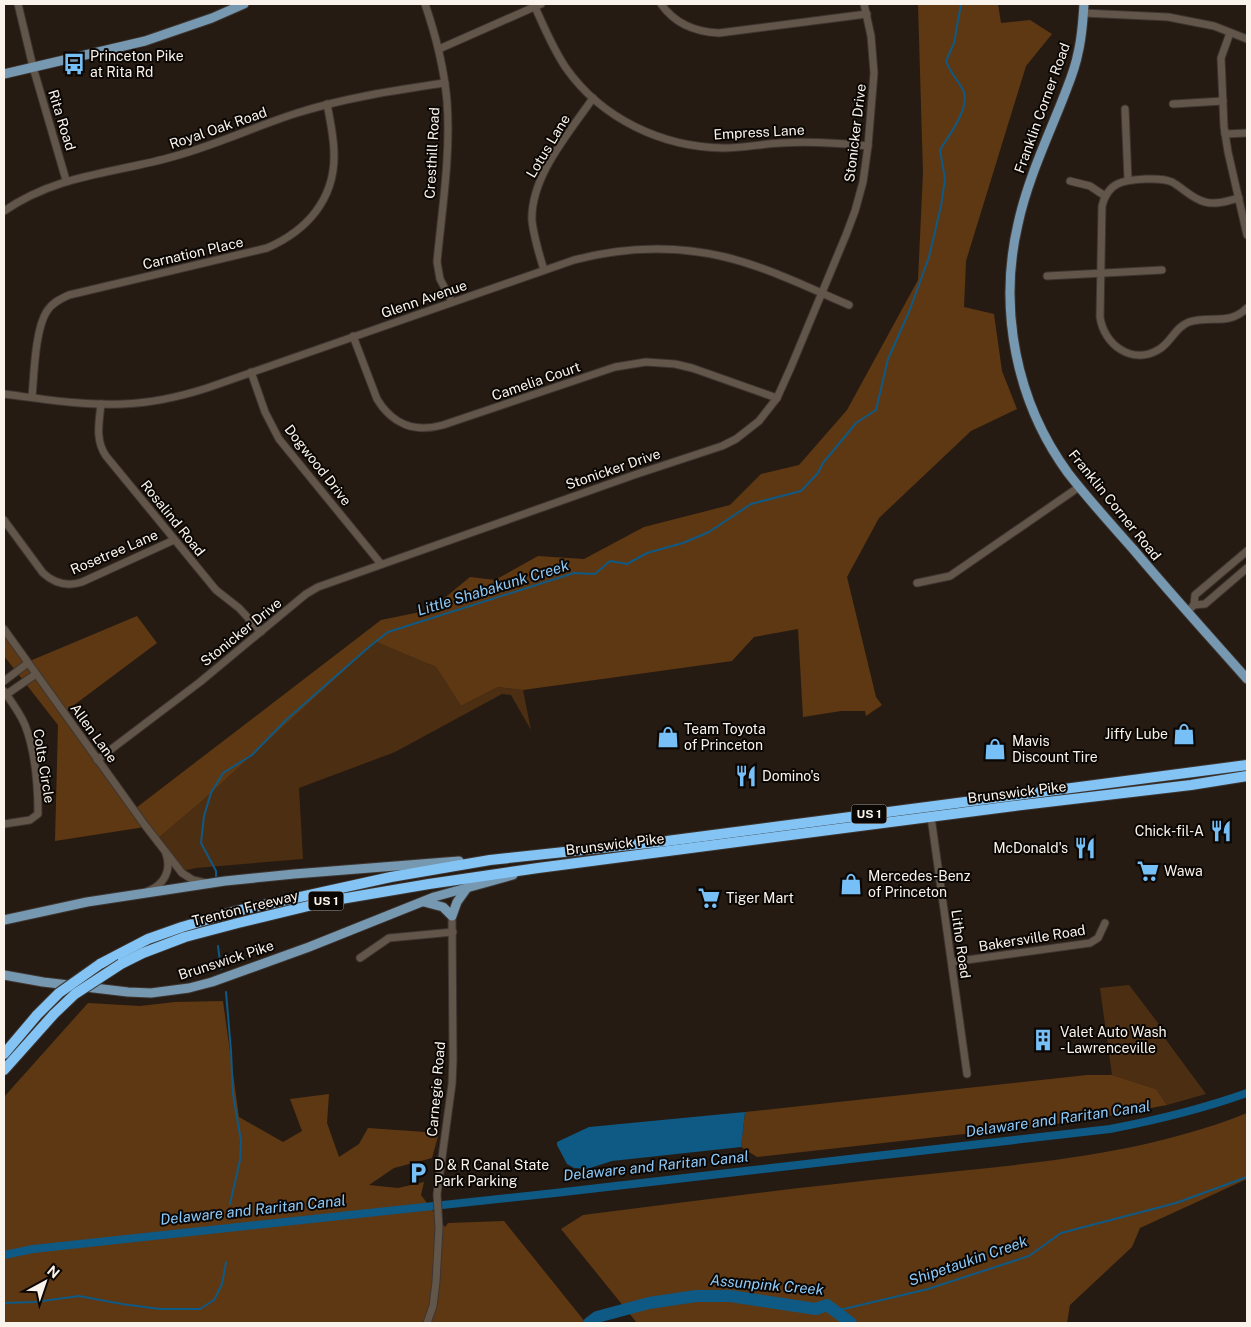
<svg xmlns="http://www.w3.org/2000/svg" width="1251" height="1327" font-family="'Public Sans',sans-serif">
<rect width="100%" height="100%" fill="#261b12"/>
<g fill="#4c2e12">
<path d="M376 642 436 667 461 706 498 687 523 690 531 730 511 695 502 694 395 752 299 788 303 859 196 868 177 872 156 840 201 802Z"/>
<path d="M1129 985 1158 1023V1029L1206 1094 1167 1105 1156 1089 1112 1075 1100 988Z"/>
</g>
<g fill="#5e3813">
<path d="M918 4H998L1001 23 1030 20 1052 34 1026 66 966 261 964 307 994 314 1002 371 1017 409 971 431 879 518 847 577 876 697 882 705 866 716 865 711H841L803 717 798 629 754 637 732 661 523 690 498 687 461 706 436 667 376 642 201 802 156 840 145 827 55 841 58 725 4 656V634L25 663 137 616 157 643 62 714 132 811 381 620 430 610 470 577 495 580 538 556 584 559 644 527 730 505 761 474 799 465 847 410 918 280 923 173Z"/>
<path d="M223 1001 239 1117 283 1142 302 1131 290 1099 329 1094 327 1123 339 1157 359 1144 368 1128 439 1133 432 1158 394 1168 369 1185 398 1188 424 1182 421 1195 445 1227 448 1223 504 1221 586 1323H4V1097L88 1003 140 1006 175 1002Z"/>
<path d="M1087 1075H1112L1156 1089 1167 1105 1082 1121 757 1157 741 1147 745 1112Z"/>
<path d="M1247 1113V1179L1140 1228 1132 1247 1070 1305 1067 1323H637L561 1229 583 1215C692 1201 801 1187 910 1176 1024 1164 1140 1156 1247 1113Z"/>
</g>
<path fill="#0f5985" d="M745 1112 741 1147 612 1161 587 1169 574 1168 567 1164 557 1145V1142L589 1127Z"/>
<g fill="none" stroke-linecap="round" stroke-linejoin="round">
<g stroke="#0f5985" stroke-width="2">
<path d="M216 880V871L201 843 204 816 211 793 223 773 252 755 286 720 369 647 388 632 574 573 595 574 610 561 627 564 647 553 683 543 709 532 751 504 801 491 818 473 823 463 856 423 876 410 888 359 909 312 929 257 941 206 945 179 940 150C949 135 969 110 964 92 961 84 950 73 946 61L954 43 961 4"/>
<path d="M218 946 221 969"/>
<path d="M226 992 231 1051 233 1094 241 1141 240 1160 230 1204"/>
<path d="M4 1303 35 1302 79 1296 122 1304 160 1309H200L214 1300 222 1284 226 1262"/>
<path d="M835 1311 928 1289 1029 1256 1061 1233 1176 1203 1247 1177"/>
</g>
<path stroke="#0f5985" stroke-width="8" d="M4 1255 33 1249 555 1193 1110 1129C1157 1120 1202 1109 1247 1093"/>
<path stroke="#0f5985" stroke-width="12" d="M589 1323 597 1317 649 1303 696 1296H730L816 1309 827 1305 851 1323"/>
<g stroke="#3d3530" stroke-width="9">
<g id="minor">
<path d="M18 4 33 67 66 180"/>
<path d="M425 4C436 36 444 68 447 101 451 154 442 209 437 262L440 279 452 302"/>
<path d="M661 4C675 24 696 32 719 33L867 14"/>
<path d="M535 7C544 27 553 49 566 68 602 119 662 147 723 148 742 148 762 144 781 143 810 141 839 143 868 146"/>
<path d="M1083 13 1168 17 1214 26 1247 39"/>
<path d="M1230 33 1221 58 1224 127 1228 152 1247 235"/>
<path d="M439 49 541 4"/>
<path d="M1173 104 1223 101"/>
<path d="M1125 109 1128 180"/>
<path d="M1225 134 1247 133"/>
<path d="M1070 181 1090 186 1105 196"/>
<path d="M1239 198C1228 201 1216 205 1205 202 1192 199 1183 188 1172 182 1163 178 1155 179 1146 179 1123 180 1108 182 1102 206L1100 317C1104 345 1132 365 1158 350 1171 343 1175 327 1189 322 1210 315 1229 326 1247 308"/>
<path d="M4 211C57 175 109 174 168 158 212 147 253 127 297 113 345 98 395 90 445 83"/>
<path d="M544 270C539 254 534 238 532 221 530 177 569 133 593 98"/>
<path d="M1047 276 1162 270"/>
<path d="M353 336 377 399C392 424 415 433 443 425L615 367 646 362 675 364 692 368 777 398"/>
<path d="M251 372 265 412 279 439 381 564"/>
<path d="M4 394C43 399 84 406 123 404 152 403 179 397 207 388L574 260C624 247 674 245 725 257 767 267 809 288 849 305"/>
<path d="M32 397C34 375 35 329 47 311 52 303 60 299 69 295L267 248C306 231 335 200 334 154 334 137 330 120 327 104"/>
<path d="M101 404C99 423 95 440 106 456L216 590 239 608 261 632"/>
<path d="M4 520 43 573C54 583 67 587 82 582L174 540"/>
<path d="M917 583 950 576 1079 487"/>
<path d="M1194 605 1195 595 1247 551"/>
<path d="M1187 612 1194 605 1205 604 1247 568"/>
<path d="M4 629 144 824 182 873 193 880 206 883"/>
<path d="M4 681 28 663"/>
<path d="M4 691C11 701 20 713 25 725 35 751 38 786 38 814L30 820 4 824"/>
<path d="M4 696 36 674"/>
<path d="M97 760 200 682 306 594 318 587 634 475 722 446 736 439 759 421 777 398 791 367 846 235 855 211 863 182 868 146 874 73 871 36 864 4"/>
<path d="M931 817 967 1074"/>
<path d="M148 891C164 885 172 870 166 854"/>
<path d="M360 958 389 938 453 932"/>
<path d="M952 962 1090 943 1098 938 1105 923"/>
<path d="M427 1323 433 1306 436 1282 439 1228 437 1194 452 1084 453 1060 452 916"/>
</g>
</g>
<g stroke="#3d3530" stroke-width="11">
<g id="major">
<path d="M1084 4C1083 20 1082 37 1078 53 1075 70 1068 85 1062 101 1046 141 1027 182 1018 224 998 309 1016 402 1068 473 1088 499 1111 524 1133 549 1170 593 1209 636 1247 679"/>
<path d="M4 74 145 41 212 18 244 4"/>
<path d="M424 902 443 907 452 916 457 902 467 888"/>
<path d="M4 920 87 902 225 881 294 874 459 861"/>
<path d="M4 975 43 982 128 992 151 993 189 988 212 982 309 947 434 897 513 875"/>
</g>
</g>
<g stroke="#3d3530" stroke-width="12">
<g id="highway">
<path d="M100 964 148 939 182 927 236 911 391 877 490 860 667 841 1247 765"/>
<path d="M121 964 143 953 185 937 238 923 329 901 429 884 538 868 1014 806 1191 785 1247 776"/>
<path d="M4 1054 37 1015"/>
<path d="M4 1070 54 1014"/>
</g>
</g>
<use href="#minor" stroke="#62554a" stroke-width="7"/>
<use href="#major" stroke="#7698b1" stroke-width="9"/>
<use href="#highway" stroke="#84c4f5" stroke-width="10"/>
<g stroke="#3d3530" stroke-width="12" stroke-linecap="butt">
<g id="highway-bridge">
<path d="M54 1014 75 994 121 964"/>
<path d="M37 1015 59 993 100 964"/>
</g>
</g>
<use href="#highway-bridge" stroke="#84c4f5" stroke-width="10"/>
</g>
<defs>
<g id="bus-bare" transform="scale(1.725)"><path d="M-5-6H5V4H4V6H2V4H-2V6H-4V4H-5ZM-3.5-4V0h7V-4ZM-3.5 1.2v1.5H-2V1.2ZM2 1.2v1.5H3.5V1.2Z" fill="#76c0f7" stroke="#0b0704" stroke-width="2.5" paint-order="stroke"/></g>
<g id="shop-bare" transform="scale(1.725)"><path d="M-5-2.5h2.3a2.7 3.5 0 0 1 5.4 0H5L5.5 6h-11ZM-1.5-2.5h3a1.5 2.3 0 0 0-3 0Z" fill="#76c0f7" stroke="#0b0704" stroke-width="2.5" paint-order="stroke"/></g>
<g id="restaurant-bare" transform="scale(1.725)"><path d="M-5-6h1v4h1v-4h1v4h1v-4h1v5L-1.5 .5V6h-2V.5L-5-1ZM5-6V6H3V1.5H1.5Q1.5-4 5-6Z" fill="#76c0f7" stroke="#0b0704" stroke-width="2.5" paint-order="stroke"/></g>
<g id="supermarket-bare" transform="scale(1.725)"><path d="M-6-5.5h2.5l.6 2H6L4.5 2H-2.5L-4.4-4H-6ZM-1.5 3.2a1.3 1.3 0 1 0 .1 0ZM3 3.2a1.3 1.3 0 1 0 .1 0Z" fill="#76c0f7" stroke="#0b0704" stroke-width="2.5" paint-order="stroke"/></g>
<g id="building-bare" transform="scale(1.725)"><path d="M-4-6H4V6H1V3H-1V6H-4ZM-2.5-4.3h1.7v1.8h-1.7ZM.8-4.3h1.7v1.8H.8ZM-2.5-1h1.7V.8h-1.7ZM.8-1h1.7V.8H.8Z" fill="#76c0f7" stroke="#0b0704" stroke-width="2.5" paint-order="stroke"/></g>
<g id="parking-bare" transform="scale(1.725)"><path d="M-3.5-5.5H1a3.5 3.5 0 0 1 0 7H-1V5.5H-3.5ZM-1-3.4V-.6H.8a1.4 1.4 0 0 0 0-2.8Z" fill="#76c0f7" stroke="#0b0704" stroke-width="2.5" paint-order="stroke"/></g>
</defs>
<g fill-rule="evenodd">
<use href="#bus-bare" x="74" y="64"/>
<use href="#shop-bare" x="1184" y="734"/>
<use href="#shop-bare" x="668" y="737"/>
<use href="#shop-bare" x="995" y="749"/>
<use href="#restaurant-bare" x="746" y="776"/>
<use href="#restaurant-bare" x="1221" y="831"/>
<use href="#restaurant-bare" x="1085" y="848"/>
<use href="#supermarket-bare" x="1148" y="871"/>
<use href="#shop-bare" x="851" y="884"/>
<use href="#supermarket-bare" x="709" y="898"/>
<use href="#building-bare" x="1043" y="1040"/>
<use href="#parking-bare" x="418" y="1173"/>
</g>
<g text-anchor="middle" stroke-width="4" stroke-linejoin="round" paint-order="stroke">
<g fill="#0b0704" stroke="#b2aca6" stroke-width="1">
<rect x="851.5" y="804.5" width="35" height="19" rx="4"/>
<rect x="308.5" y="891.5" width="35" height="19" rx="4"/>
</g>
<g font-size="12" font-weight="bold" fill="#faf3ec">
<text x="869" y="818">US 1</text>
<text x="326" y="905">US 1</text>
</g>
<g font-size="14" fill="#faf3ec" stroke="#0b0704" text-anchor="start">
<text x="90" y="61">Princeton Pike<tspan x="90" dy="16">at Rita Rd</tspan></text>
<text x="684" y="734">Team Toyota<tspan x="684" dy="16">of Princeton</tspan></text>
<text x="1168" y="739" text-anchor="end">Jiffy Lube</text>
<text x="1012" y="746">Mavis<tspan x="1012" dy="16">Discount Tire</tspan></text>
<text x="762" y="781">Domino's</text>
<text x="1204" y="836" text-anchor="end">Chick-fil-A</text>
<text x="1068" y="853" text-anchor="end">McDonald's</text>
<text x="1164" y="876">Wawa</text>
<text x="868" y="881">Mercedes-Benz<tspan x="868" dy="16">of Princeton</tspan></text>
<text x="726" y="903">Tiger Mart</text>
<text x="1060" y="1037">Valet Auto Wash<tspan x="1060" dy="16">- Lawrenceville</tspan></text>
<text x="434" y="1170">D &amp; R Canal State<tspan x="434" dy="16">Park Parking</tspan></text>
</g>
<g font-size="14" fill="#faf3ec" stroke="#0b0704">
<text transform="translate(1042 108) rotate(-70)" y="5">Franklin Corner Road</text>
<text transform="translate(62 120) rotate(73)" y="5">Rita Road</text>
<text transform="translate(218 128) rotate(-19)" y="5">Royal Oak Road</text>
<text transform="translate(759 132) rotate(-3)" y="5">Empress Lane</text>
<text transform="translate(855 133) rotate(-83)" y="5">Stonicker Drive</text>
<text transform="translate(548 146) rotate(-59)" y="5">Lotus Lane</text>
<text transform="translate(432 153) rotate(-87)" y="5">Cresthill Road</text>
<text transform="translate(193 253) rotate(-13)" y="5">Carnation Place</text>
<text transform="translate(424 299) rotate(-19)" y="5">Glenn Avenue</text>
<text transform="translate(536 381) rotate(-19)" y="5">Camelia Court</text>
<text transform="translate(318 465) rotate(52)" y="5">Dogwood Drive</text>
<text transform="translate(613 469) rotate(-19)" y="5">Stonicker Drive</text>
<text transform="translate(1115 505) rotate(51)" y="5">Franklin Corner Road</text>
<text transform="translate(173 518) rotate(51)" y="5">Rosalind Road</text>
<text transform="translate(114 552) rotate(-23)" y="5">Rosetree Lane</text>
<text transform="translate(241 632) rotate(-39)" y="5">Stonicker Drive</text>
<text transform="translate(94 733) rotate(54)" y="5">Allen Lane</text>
<text transform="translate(44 766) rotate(81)" y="5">Colts Circle</text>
<text transform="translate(1017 792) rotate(-7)" y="5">Brunswick Pike</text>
<text transform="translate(615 844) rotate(-7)" y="5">Brunswick Pike</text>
<text transform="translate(245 908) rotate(-14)" y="5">Trenton Freeway</text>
<text transform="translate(1032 938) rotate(-9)" y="5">Bakersville Road</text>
<text transform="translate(961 944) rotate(82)" y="5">Litho Road</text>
<text transform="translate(226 960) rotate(-18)" y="5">Brunswick Pike</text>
<text transform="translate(436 1089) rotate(-85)" y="5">Carnegie Road</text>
</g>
<g font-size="15" font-style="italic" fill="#8cc9f9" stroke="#0b0704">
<text transform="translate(493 588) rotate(-17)" y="5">Little Shabakunk Creek</text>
<text transform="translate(1058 1119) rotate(-8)" y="5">Delaware and Raritan Canal</text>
<text transform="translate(656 1166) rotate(-6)" y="5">Delaware and Raritan Canal</text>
<text transform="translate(253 1210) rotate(-6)" y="5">Delaware and Raritan Canal</text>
<text transform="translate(968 1261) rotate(-19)" y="5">Shipetaukin Creek</text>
<text transform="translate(767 1285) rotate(5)" y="5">Assunpink Creek</text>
</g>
</g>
<rect width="1251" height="1327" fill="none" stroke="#faf3ec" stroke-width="10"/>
<g transform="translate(45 1282) rotate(40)" stroke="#0b0704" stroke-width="4" paint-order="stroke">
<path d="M0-4L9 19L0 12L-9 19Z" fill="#faf3ec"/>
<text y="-8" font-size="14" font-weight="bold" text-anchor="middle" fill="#faf3ec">N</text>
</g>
</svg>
